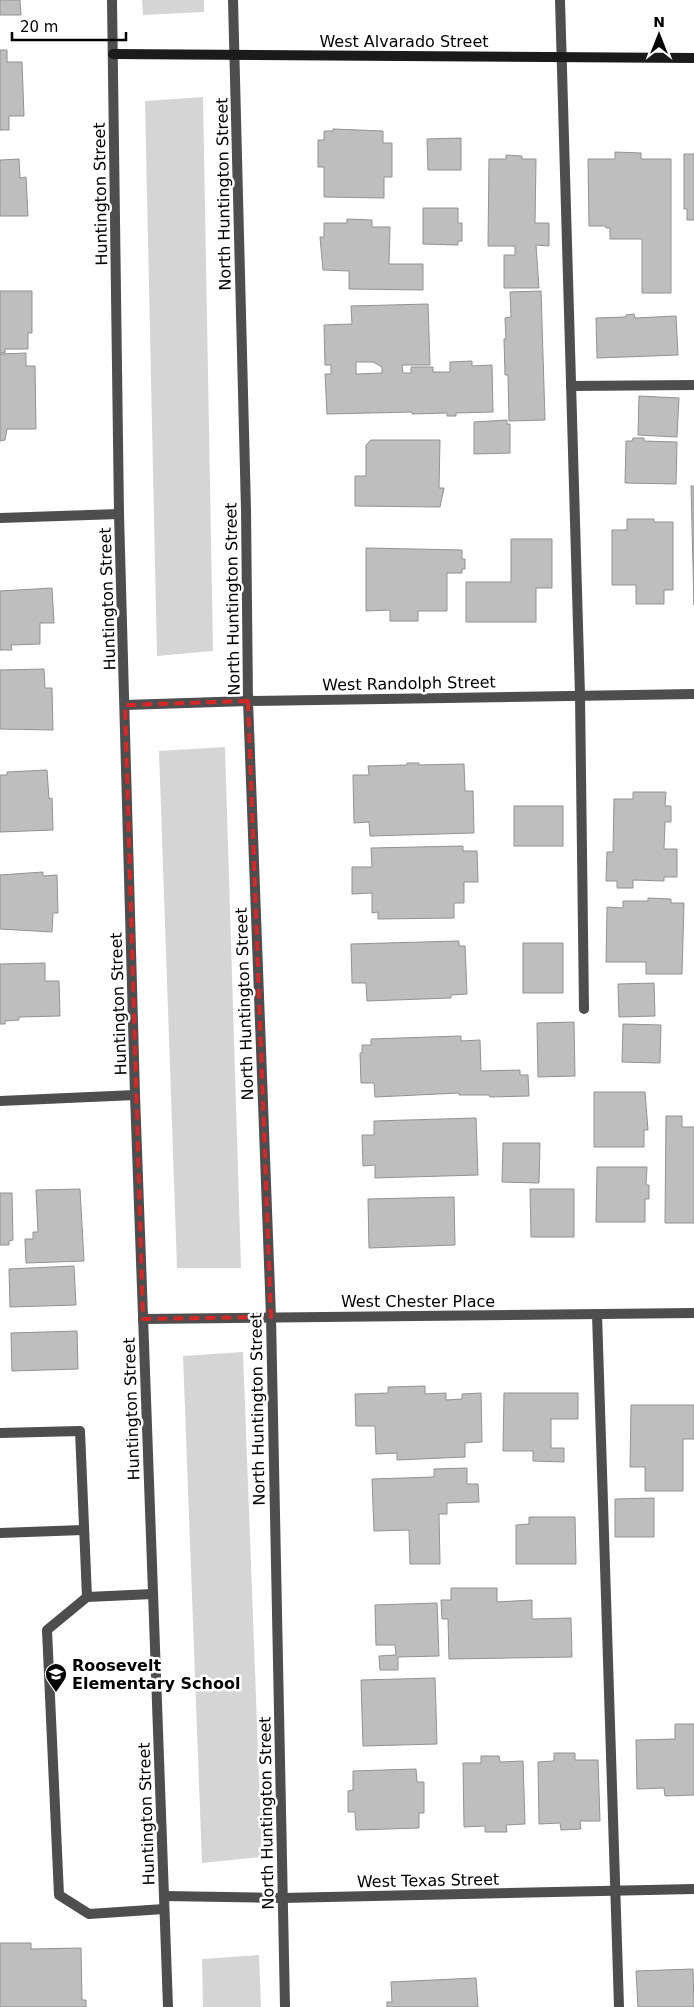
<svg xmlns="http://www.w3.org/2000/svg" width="694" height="2007" font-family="'DejaVu Sans',sans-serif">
<rect width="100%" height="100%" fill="#fff"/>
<g fill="#d5d5d5">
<path d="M142 0H204V12L143 15Z"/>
<path d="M203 97 213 651 157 656 145 101Z"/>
<path d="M225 747 241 1268H177L159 751Z"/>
<path d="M243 1352 262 1857 202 1863 183 1356Z"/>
<path d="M259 1955 261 2007H203L202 1959Z"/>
</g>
<g fill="#bebebe" stroke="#929292" fill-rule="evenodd">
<path d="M0 0H20L21 15H0Z"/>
<path d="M0 50H7V62H22L24 116H9V130H0Z"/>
<path d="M333 129 383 131V143H392V177H384V198L324 197V167H318V140H324V131H333Z"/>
<path d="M461 138V170H428L427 139Z"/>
<path d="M615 152 641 153V159H671V293H642V239H610V228H606V226H589L588 159H615Z"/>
<path d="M684 154H694V220H687V209H684Z"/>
<path d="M506 155 522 156V159H536L535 223H549V246L536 245 539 288H504V255H515V246H488L489 159H506Z"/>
<path d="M19 159 20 178 26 177 28 216H0V160Z"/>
<path d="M423 208H458V223H462V241H458V245L423 244Z"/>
<path d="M347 219 372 220V227H390L389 264H423V290L349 289V271L323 270 320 237H324V223H347Z"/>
<path d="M0 291H32V333H28V349H5V353H0Z"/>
<path d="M541 291 545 420 509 421 508 375H505L504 339H506L505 318 511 317 510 292Z"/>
<path d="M428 304 430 365H402L403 373H411V367H433V372H450V362L472 361V366L492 365 493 412 456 413V416H447V413L412 414V412L327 414 325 374H331V365H325L324 325 352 324 351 306ZM356 362H373L382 367V373L356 374Z"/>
<path d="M634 314 635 318 676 316 678 355 597 358 596 318 626 317V315Z"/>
<path d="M26 353V366H35L36 429H7L5 440 0 441V354Z"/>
<path d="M639 396 679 398 677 437 638 435Z"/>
<path d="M507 420V424H510V453L474 454V422Z"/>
<path d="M633 438H644V441L677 442 676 484 625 483 626 441H632Z"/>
<path d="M371 440H440L439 488H444L440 507 355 506V476H366V445Z"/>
<path d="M691 486H694V605Z"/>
<path d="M627 519H654V522H673V590H664V604H636V585H612V530H627Z"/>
<path d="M511 539H552V588H536V622H466V582H511Z"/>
<path d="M366 548 462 550V559H465V569H462V573H447V611H418V621H390V610L366 611Z"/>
<path d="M52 588 54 623H40V644L11 645 12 650H0V591Z"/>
<path d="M44 669 45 688H52L53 730 0 729V670Z"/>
<path d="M407 763H419V765L464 764 465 791H473L474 833 370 836 369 822 354 823 353 775H369L368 766 407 765Z"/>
<path d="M47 770 49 799 52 798 53 830 0 832V775H7V772Z"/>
<path d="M633 792H666L665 806H671V822H665L664 849H677V877H664V881L633 880V888H617V881H606L607 852H613L614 799H633Z"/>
<rect x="514" y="806" width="49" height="40"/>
<path d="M463 846V851H477L478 882H464V903H454V918L378 919V912L372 913V893L352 894V867H372L371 848Z"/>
<path d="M43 872V876L57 875 58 913H53L52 932 0 929V875Z"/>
<path d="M648 898 671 899V903H684L682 974H646V962H606L607 907 623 908V901H648Z"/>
<path d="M459 941V946H465L467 994 451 995V998L367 1001 366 983H352L351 944Z"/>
<rect x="523" y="943" width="40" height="50"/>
<path d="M45 963V981H59L60 1016 19 1017V1020L5 1021V1024H0V964Z"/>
<path d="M654 983 655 1016 619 1017 618 984Z"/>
<path d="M574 1022 575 1076 538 1077 537 1023Z"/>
<path d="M623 1024 661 1025 660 1063 622 1062Z"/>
<path d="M461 1036V1041L480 1040 481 1071 520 1070V1075H528L529 1096 490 1097 489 1095H459V1093L375 1097 374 1083H361L360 1053H362V1045H371V1039Z"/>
<path d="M594 1092H645L648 1130H644V1147H594Z"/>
<path d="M666 1116H682V1127H694V1223H665Z"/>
<path d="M476 1118 478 1175 375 1178V1165L363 1166 362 1135H374V1121Z"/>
<path d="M503 1143H540L539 1183 502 1182Z"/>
<path d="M597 1167H647L646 1185H649V1199H645V1222H596Z"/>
<path d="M80 1189 84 1261 26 1263 25 1239H33V1232H38L36 1190Z"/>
<path d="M530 1189H574V1237H531Z"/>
<path d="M0 1193H12L13 1240 9 1241V1245H0Z"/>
<path d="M454 1197 455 1245 369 1248 368 1199Z"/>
<path d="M74 1266 76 1305 10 1307 9 1269Z"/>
<path d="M77 1331 78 1369 12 1371 11 1333Z"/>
<path d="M425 1386V1394L446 1393V1400L462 1399V1394L481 1393 482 1442 465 1443V1457L397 1460V1453L376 1454 375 1426H356L355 1394 388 1393V1387Z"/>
<path d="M504 1393H578V1419H551V1448H564V1462L533 1461V1451H503Z"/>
<path d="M631 1405H694V1439H683V1491H645V1467H630Z"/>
<path d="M467 1468V1484H478L479 1502 447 1503V1514H439L440 1564H410L409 1530 374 1531 372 1479 434 1477V1469Z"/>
<path d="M654 1498V1537H615V1499Z"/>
<path d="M529 1517H575L576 1564H516V1525L529 1524Z"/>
<path d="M451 1588H497V1602L532 1600V1619L571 1618 572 1657 449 1659 448 1619H442L441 1600H451Z"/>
<path d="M437 1603 439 1656 398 1657V1670H380L379 1656 396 1655 395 1645H376L375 1605Z"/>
<path d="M435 1678 437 1744 363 1746 361 1680Z"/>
<path d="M675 1724H694V1795L665 1796 664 1788 637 1789 636 1740 675 1739Z"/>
<path d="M554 1753H575V1760H598L600 1821H580L581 1829 561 1830 560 1823 539 1824 538 1762 554 1761Z"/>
<path d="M481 1756H499L500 1762 523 1761 525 1824 506 1825 507 1832H485V1826L464 1827 463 1763H481Z"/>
<path d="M416 1769 417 1782H424V1813H419V1828L356 1830 355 1812H348V1791L353 1790V1771Z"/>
<path d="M0 1943H31V1949L81 1948 82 2000H86V2007H0Z"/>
<path d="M693 1969 694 2007H638L636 1971Z"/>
<path d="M476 1978 478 2007H387V2002H392L391 1982Z"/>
</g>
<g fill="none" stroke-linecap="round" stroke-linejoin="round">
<g stroke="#4e4e4e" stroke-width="10">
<path d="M560 0 580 695 584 1009"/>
<path d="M571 386 694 385"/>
<path d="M597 1314 619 2007"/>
<path d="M0 1433 80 1431 87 1597"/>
<path d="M0 1533 83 1530"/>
<path d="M153 1594 87 1597 47 1630 59 1895 89 1914 164 1909"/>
</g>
<g stroke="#4e4e4e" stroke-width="10">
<path d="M112 0 119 514 135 1095 168 2007"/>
<path d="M233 0 246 510 248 701 271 1317 285 2007"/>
<path d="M0 518 119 514"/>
<path d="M125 705 248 701 694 694"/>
<path d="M0 1101 135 1095"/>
<path d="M143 1319 694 1313"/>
<path d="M164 1896 282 1898 694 1889"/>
</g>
<path stroke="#1b1b1b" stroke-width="10" d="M113 54 694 58"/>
</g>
<path fill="none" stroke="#d62828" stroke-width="4" stroke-dasharray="10 6" stroke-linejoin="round" d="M248 701 271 1317 143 1319 125 705Z"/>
<defs>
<g id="school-pin" transform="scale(1.125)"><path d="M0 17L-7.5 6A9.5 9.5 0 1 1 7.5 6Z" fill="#000" stroke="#fff"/><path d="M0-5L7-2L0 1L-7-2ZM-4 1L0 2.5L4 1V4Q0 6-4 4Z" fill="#fff"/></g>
</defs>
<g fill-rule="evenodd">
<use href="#school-pin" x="56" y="1674"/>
</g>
<g text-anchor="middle" stroke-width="5" stroke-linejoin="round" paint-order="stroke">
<g font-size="16" fill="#000" stroke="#fff">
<text x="404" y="47">West Alvarado Street</text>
<text transform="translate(100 194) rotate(-91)" y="6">Huntington Street</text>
<text transform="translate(223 194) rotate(-91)" y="6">North Huntington Street</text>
<text transform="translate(107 599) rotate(-92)" y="6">Huntington Street</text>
<text transform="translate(232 599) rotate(-91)" y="6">North Huntington Street</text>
<text transform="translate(409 683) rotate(-1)" y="6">West Randolph Street</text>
<text transform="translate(118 1004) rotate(-92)" y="6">Huntington Street</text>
<text transform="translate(244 1004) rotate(-92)" y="6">North Huntington Street</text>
<text x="418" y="1307">West Chester Place</text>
<text transform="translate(131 1409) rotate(-92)" y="6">Huntington Street</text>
<text transform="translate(257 1409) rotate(-91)" y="6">North Huntington Street</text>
<text transform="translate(266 1813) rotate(-91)" y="6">North Huntington Street</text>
<text transform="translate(146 1814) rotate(-92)" y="6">Huntington Street</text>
<text transform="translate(428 1880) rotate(-1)" y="6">West Texas Street</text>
</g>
<g font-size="16" font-weight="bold" fill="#000" stroke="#fff" text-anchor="start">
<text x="72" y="1671">Roosevelt<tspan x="72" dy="18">Elementary School</tspan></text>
</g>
</g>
<g transform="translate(659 35)" stroke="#ffffff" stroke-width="4" paint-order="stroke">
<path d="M0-4L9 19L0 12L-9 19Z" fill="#000000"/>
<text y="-8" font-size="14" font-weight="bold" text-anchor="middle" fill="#000000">N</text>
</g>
<path d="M12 32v8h114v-8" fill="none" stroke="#000000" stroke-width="2.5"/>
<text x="20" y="32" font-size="15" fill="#000000" stroke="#ffffff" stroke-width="4" paint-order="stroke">20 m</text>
</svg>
